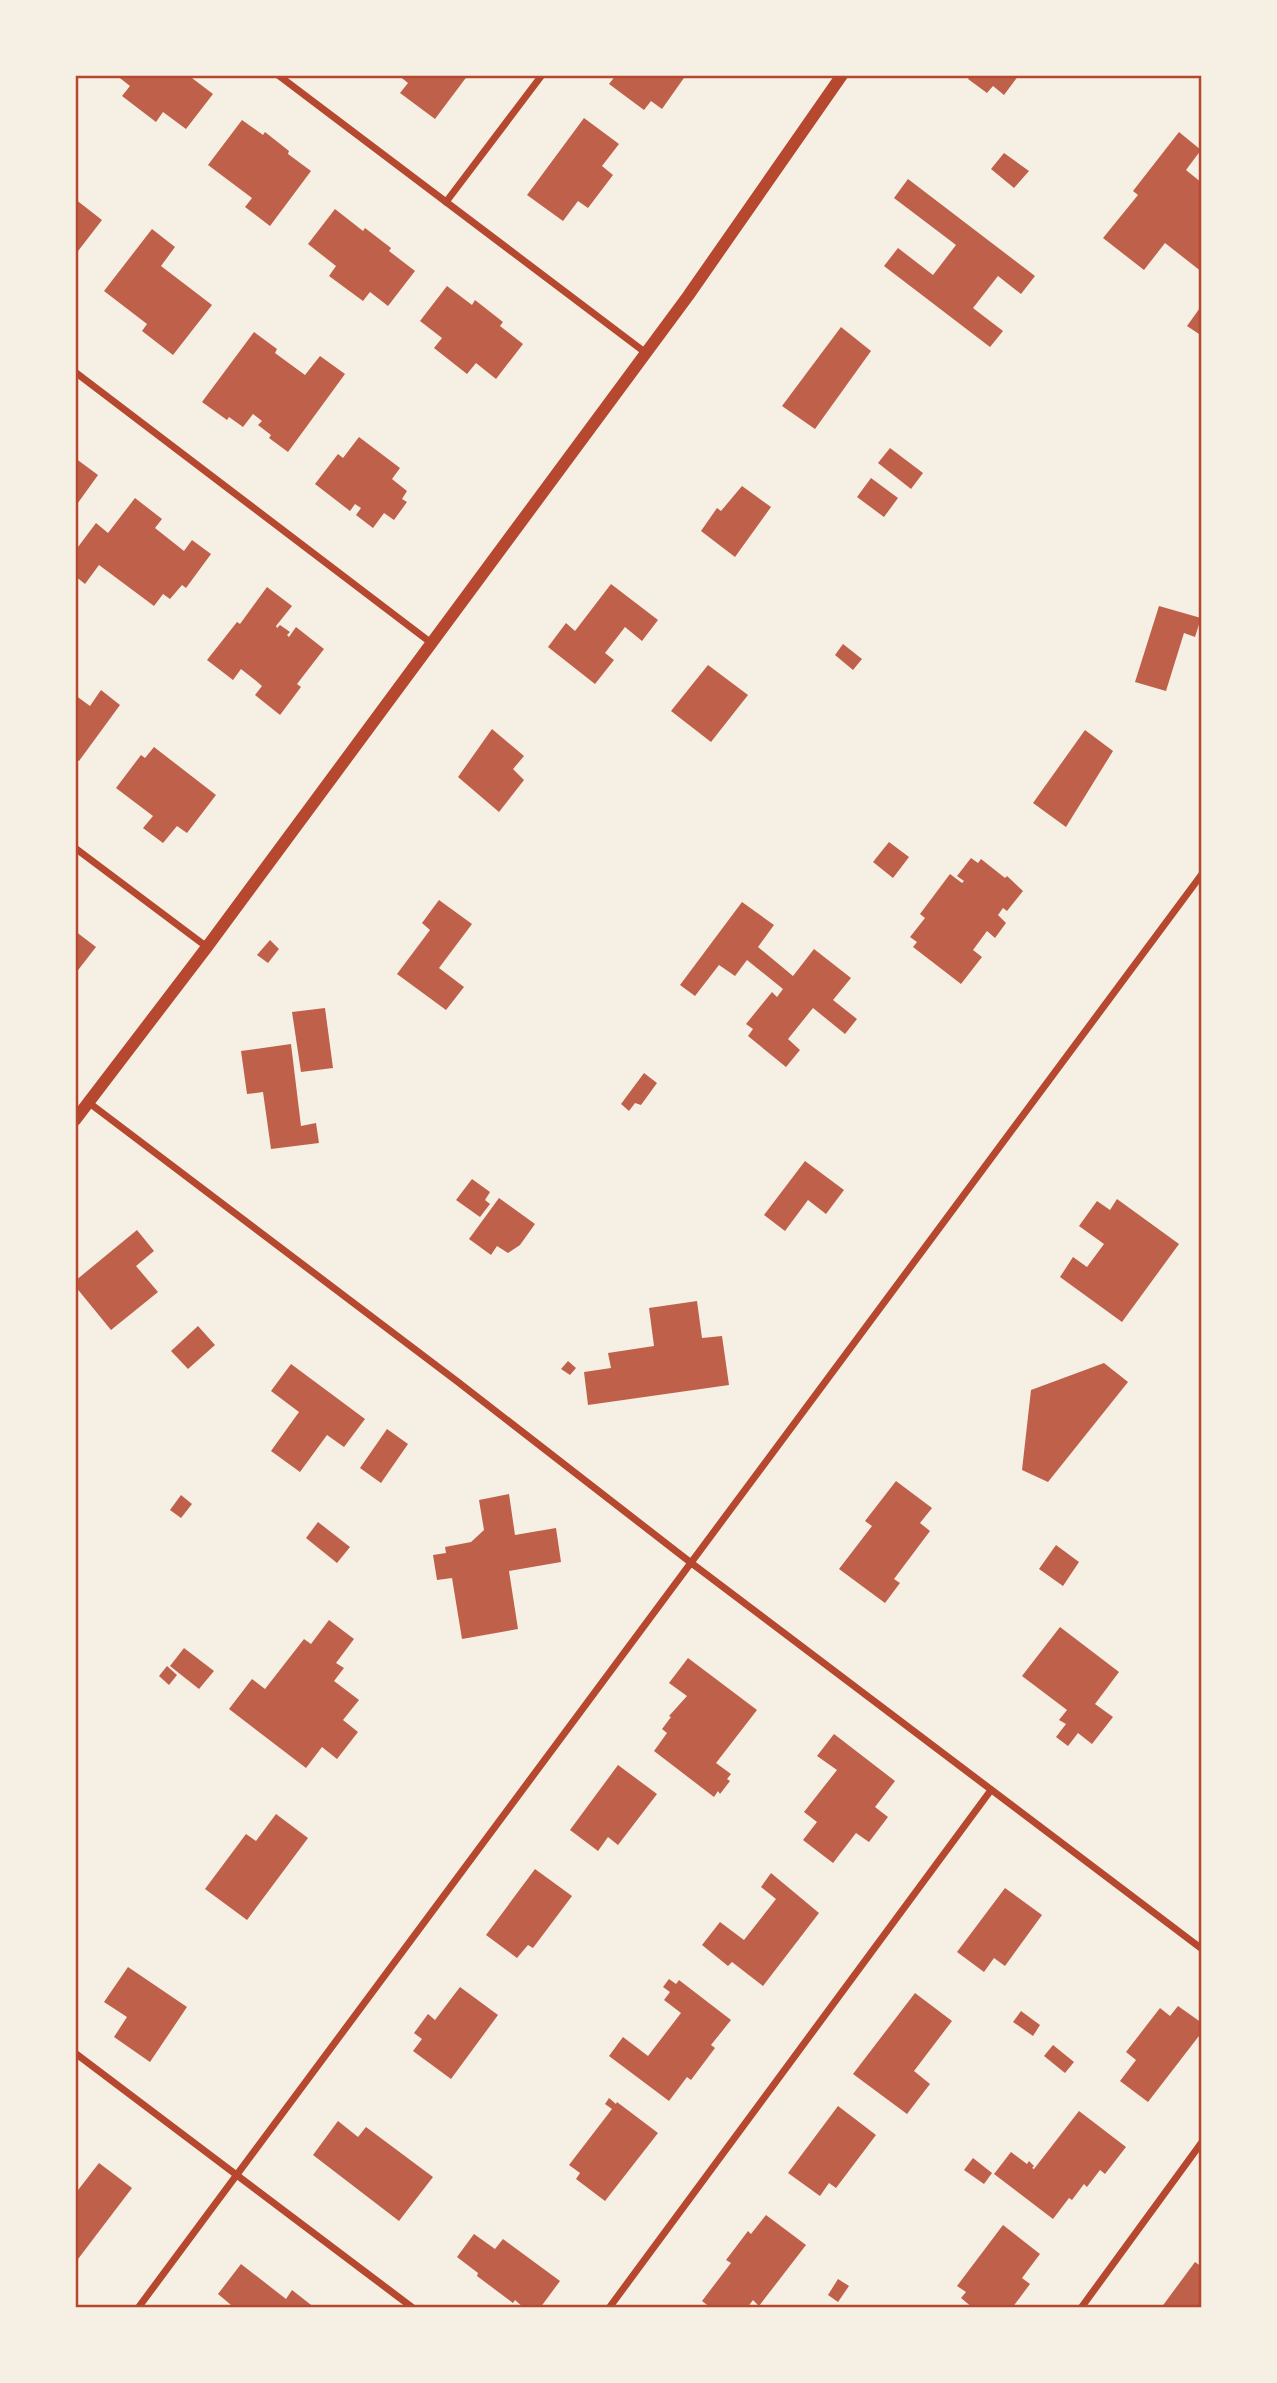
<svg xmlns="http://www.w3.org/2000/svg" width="1277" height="2383" font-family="'Golos Text',sans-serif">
<rect width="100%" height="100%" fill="#f6efe4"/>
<g fill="#bf614a">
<path d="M116 75H188L213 94 186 129 163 112 156 122 122 96 130 86Z"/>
<path d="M398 75H468L435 119 400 93 408 83Z"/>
<path d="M616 75H686L662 109 651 101 644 110 609 84Z"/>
<path d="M971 75H1019L1004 95 993 86 987 93 968 79Z"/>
<path d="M584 118 619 144 602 166 613 175 588 208 578 201 563 221 527 195Z"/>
<path d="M242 120 263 135 265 132 289 151 288 154 311 171 270 226 245 207 252 198 208 165Z"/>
<path d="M1179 132 1201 150 1186 170 1202 183V272L1165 243 1144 270 1103 238 1138 195 1133 191Z"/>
<path d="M1004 153 1029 171 1014 188 991 169Z"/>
<path d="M908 179 1035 276 1021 294 998 276 973 308 1003 331 990 347 884 266 898 248 933 275 956 245 894 198Z"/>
<path d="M75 199 102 220 75 255Z"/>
<path d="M335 209 363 231 365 228 391 248 389 251 415 271 388 306 370 292 363 301 329 276 336 266 308 244Z"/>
<path d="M152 229 175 247 161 266 212 305 173 355 142 331 147 324 104 291Z"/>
<path d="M447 286 472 305 475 300 503 322 500 326 523 344 496 379 476 363 467 374 434 348 442 338 420 321Z"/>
<path d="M1202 305V336L1187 326Z"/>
<path d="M841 327 871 351 815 429 782 406Z"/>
<path d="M254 332 277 349 275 353 305 375 320 356 345 374 288 452 269 438 271 435 258 425 262 421 253 414 243 427 229 417 227 420 202 402Z"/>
<path d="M359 437 400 468 392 479 407 491 402 499 407 502 394 520 384 513 373 528 356 515 361 508 355 504 350 511 315 484 338 454 343 458Z"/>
<path d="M890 448 923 473 911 489 878 463Z"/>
<path d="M75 458 98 475 75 507Z"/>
<path d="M871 478 898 498 884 517 857 497Z"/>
<path d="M742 486 771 507 735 557 701 531 717 508 721 511Z"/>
<path d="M135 498 162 519 155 528 184 551 192 540 211 554 186 588 182 585 170 599 163 594 154 606 99 565 85 584 75 576V551L96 523 108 533Z"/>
<path d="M611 584 658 620 642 641 625 627 605 653 614 660 595 684 548 647 566 623 575 631Z"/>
<path d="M267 587 292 606 276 626 277 628 280 625 290 632 287 635 289 637 296 627 324 649 297 684 301 687 280 715 255 695 262 686 255 680 241 669 233 680 207 660 237 622 240 624Z"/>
<path d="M1159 606 1201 618 1195 637 1184 633 1166 691 1135 682Z"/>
<path d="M843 644 862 659 853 670 835 655Z"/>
<path d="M708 665 748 695 711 742 671 711Z"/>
<path d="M101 690 120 705 79 761 75 759V695L90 706Z"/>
<path d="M492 729 524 756 513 769 524 780 499 812 458 777Z"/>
<path d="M1085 730 1113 751 1066 827 1033 803Z"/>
<path d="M154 747 216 795 187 833 177 826 163 843 143 828 153 816 116 788 141 755 145 758Z"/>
<path d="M889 842 909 857 893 878 873 862Z"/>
<path d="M971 858 978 863 981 859 1005 878 1007 876 1023 891 1007 911 1003 908 998 915 1006 923 995 938 987 931 973 950 982 957 961 984 913 947 917 942 910 937 925 918 920 914 950 874 962 883 964 881 957 876Z"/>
<path d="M439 900 472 924 439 968 464 987 446 1010 397 974 430 930 422 923Z"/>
<path d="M742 902 774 925 758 947 793 976 814 949 851 978 833 1000 857 1019 845 1034 813 1008 788 1039 800 1050 786 1067 748 1036 753 1029 746 1024 772 992 777 997 783 989 747 960 735 976 719 965 695 996 680 985Z"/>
<path d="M75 931 96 947 75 974Z"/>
<path d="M270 940 279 949 268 963 257 955Z"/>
<path d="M325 1008 333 1068 301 1072 292 1012Z"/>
<path d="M291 1044 301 1126 316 1123 319 1143 271 1149 263 1092 247 1094 241 1051Z"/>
<path d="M644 1073 657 1083 641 1105 635 1103 629 1111 621 1104Z"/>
<path d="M805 1161 844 1190 826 1214 808 1200 785 1231 764 1215Z"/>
<path d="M472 1179 490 1192 485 1200 490 1204 480 1217 456 1200Z"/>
<path d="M499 1198 535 1224 520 1245 508 1253 497 1246 491 1255 469 1239Z"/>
<path d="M1117 1199 1179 1244 1122 1322 1060 1277 1073 1257 1087 1267 1104 1244 1079 1226 1097 1201 1110 1210Z"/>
<path d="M137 1230 154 1251 136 1266 158 1292 111 1330 75 1286V1281Z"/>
<path d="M697 1301 702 1338 722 1336 729 1385 588 1405 584 1372 611 1368 608 1353 654 1346 649 1308Z"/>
<path d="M198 1326 215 1345 188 1369 171 1351Z"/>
<path d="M568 1361 576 1368 570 1375 561 1369Z"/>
<path d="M1104 1363 1128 1382 1048 1482 1022 1470 1031 1390Z"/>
<path d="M291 1364 365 1419 344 1447 327 1435 300 1472 271 1451 299 1412 271 1391Z"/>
<path d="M387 1429 408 1444 381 1483 360 1468Z"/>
<path d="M896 1481 932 1508 920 1523 930 1531 894 1579 900 1583 885 1603 839 1569 872 1526 865 1521Z"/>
<path d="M509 1494 515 1535 556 1528 561 1562 509 1571 518 1629 462 1639 452 1578 437 1580 433 1555 446 1553 445 1547 471 1542 484 1530 479 1500Z"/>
<path d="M181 1495 192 1504 181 1518 170 1510Z"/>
<path d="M318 1522 350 1547 337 1563 306 1538Z"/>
<path d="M1056 1545 1079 1562 1063 1586 1039 1569Z"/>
<path d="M329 1620 354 1639 336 1663 344 1668 334 1681 359 1700 343 1720 358 1732 337 1759 322 1747 306 1768 229 1709 252 1679 265 1689 304 1639 311 1644Z"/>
<path d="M1060 1627 1119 1672 1095 1704 1113 1717 1092 1744 1078 1733 1068 1746 1056 1737 1066 1724 1059 1720 1067 1710 1022 1676Z"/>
<path d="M184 1648 214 1671 199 1689 170 1666Z"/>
<path d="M688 1658 757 1710 716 1763 731 1774 727 1779 730 1781 720 1794 718 1791 714 1797 654 1751 667 1733 662 1729 671 1717 669 1716 687 1696 669 1683Z"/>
<path d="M167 1666 177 1675 169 1685 159 1676Z"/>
<path d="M834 1734 895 1781 875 1807 888 1817 869 1842 856 1833 833 1863 803 1840 817 1822 804 1812 837 1770 817 1756Z"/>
<path d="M618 1765 657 1794 618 1845 608 1837 598 1851 570 1830Z"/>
<path d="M276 1814 308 1838 247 1920 205 1889 246 1834 256 1841Z"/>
<path d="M535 1869 572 1896 533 1948 528 1945 517 1958 486 1935Z"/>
<path d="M771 1873 819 1913 763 1986 732 1962 728 1966 702 1945 720 1922 744 1940 776 1899 761 1887Z"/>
<path d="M1005 1888 1042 1915 1005 1966 994 1958 984 1972 957 1952Z"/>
<path d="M128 1967 187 2007 150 2062 114 2037 127 2017 104 2002Z"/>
<path d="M669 1979 676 1984 679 1980 731 2020 711 2045 715 2048 691 2080 687 2077 669 2101 609 2056 623 2037 648 2056 681 2013 664 2000 670 1992 663 1987Z"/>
<path d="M460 1987 498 2015 451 2079 413 2051 422 2039 414 2033 428 2014 435 2020Z"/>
<path d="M915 1993 952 2021 914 2071 930 2084 907 2114 853 2074Z"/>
<path d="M1178 2006 1202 2023V2032L1148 2102 1120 2081 1136 2060 1126 2052 1160 2008 1170 2016Z"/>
<path d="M1021 2011 1040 2025 1033 2036 1013 2022Z"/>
<path d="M1053 2045 1074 2062 1065 2073 1044 2056Z"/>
<path d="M609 2098 616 2104 617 2102 658 2133 605 2201 576 2179 580 2173 569 2165 612 2109 605 2104Z"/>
<path d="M838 2106 876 2135 836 2188 829 2183 820 2196 788 2173Z"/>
<path d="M1079 2111 1126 2147 1105 2174 1100 2170 1087 2187 1084 2184 1072 2200 1069 2198 1053 2219 994 2174 1011 2152 1027 2164 1029 2161 1034 2166 1032 2168 1034 2169Z"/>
<path d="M338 2121 358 2137 366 2127 433 2177 399 2221 313 2155Z"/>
<path d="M973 2158 992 2173 984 2184 964 2170Z"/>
<path d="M99 2163 132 2188 75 2263V2194Z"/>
<path d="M766 2215 806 2245 759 2306 753 2300 747 2308H711L702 2301 731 2263 726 2260 748 2231 751 2234Z"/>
<path d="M1003 2225 1040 2254 1022 2278 1030 2284 1012 2308H973L961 2298 966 2292 957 2286Z"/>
<path d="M474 2234 495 2249 503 2239 560 2281 540 2308H524L515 2300 513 2303 477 2276 478 2273 457 2257Z"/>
<path d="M1195 2262 1202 2267V2308H1161Z"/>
<path d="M241 2264 286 2299 292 2290 315 2308H229L231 2305 218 2294Z"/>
<path d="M838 2279 849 2286 838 2302 828 2295Z"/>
</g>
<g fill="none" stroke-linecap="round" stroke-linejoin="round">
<g stroke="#b5482f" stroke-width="7">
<path d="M278 75 646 353"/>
<path d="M446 202 542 75"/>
<path d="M75 372 430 642"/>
<path d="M75 848 207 947"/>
<path d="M88 1102 458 1382 690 1562 1202 1949"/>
<path d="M75 2053 413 2308"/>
<path d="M138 2308 1202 874"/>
<path d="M609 2308 991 1790"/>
<path d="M1081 2308 1202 2142"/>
</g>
<path stroke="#b5482f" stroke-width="12" d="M75 1120 207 947 688 296 842 75"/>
</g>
<rect width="1277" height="2383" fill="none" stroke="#f6efe4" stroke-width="154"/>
<rect x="77" y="77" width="1123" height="2229" fill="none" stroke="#b5482f" stroke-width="2.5"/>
</svg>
